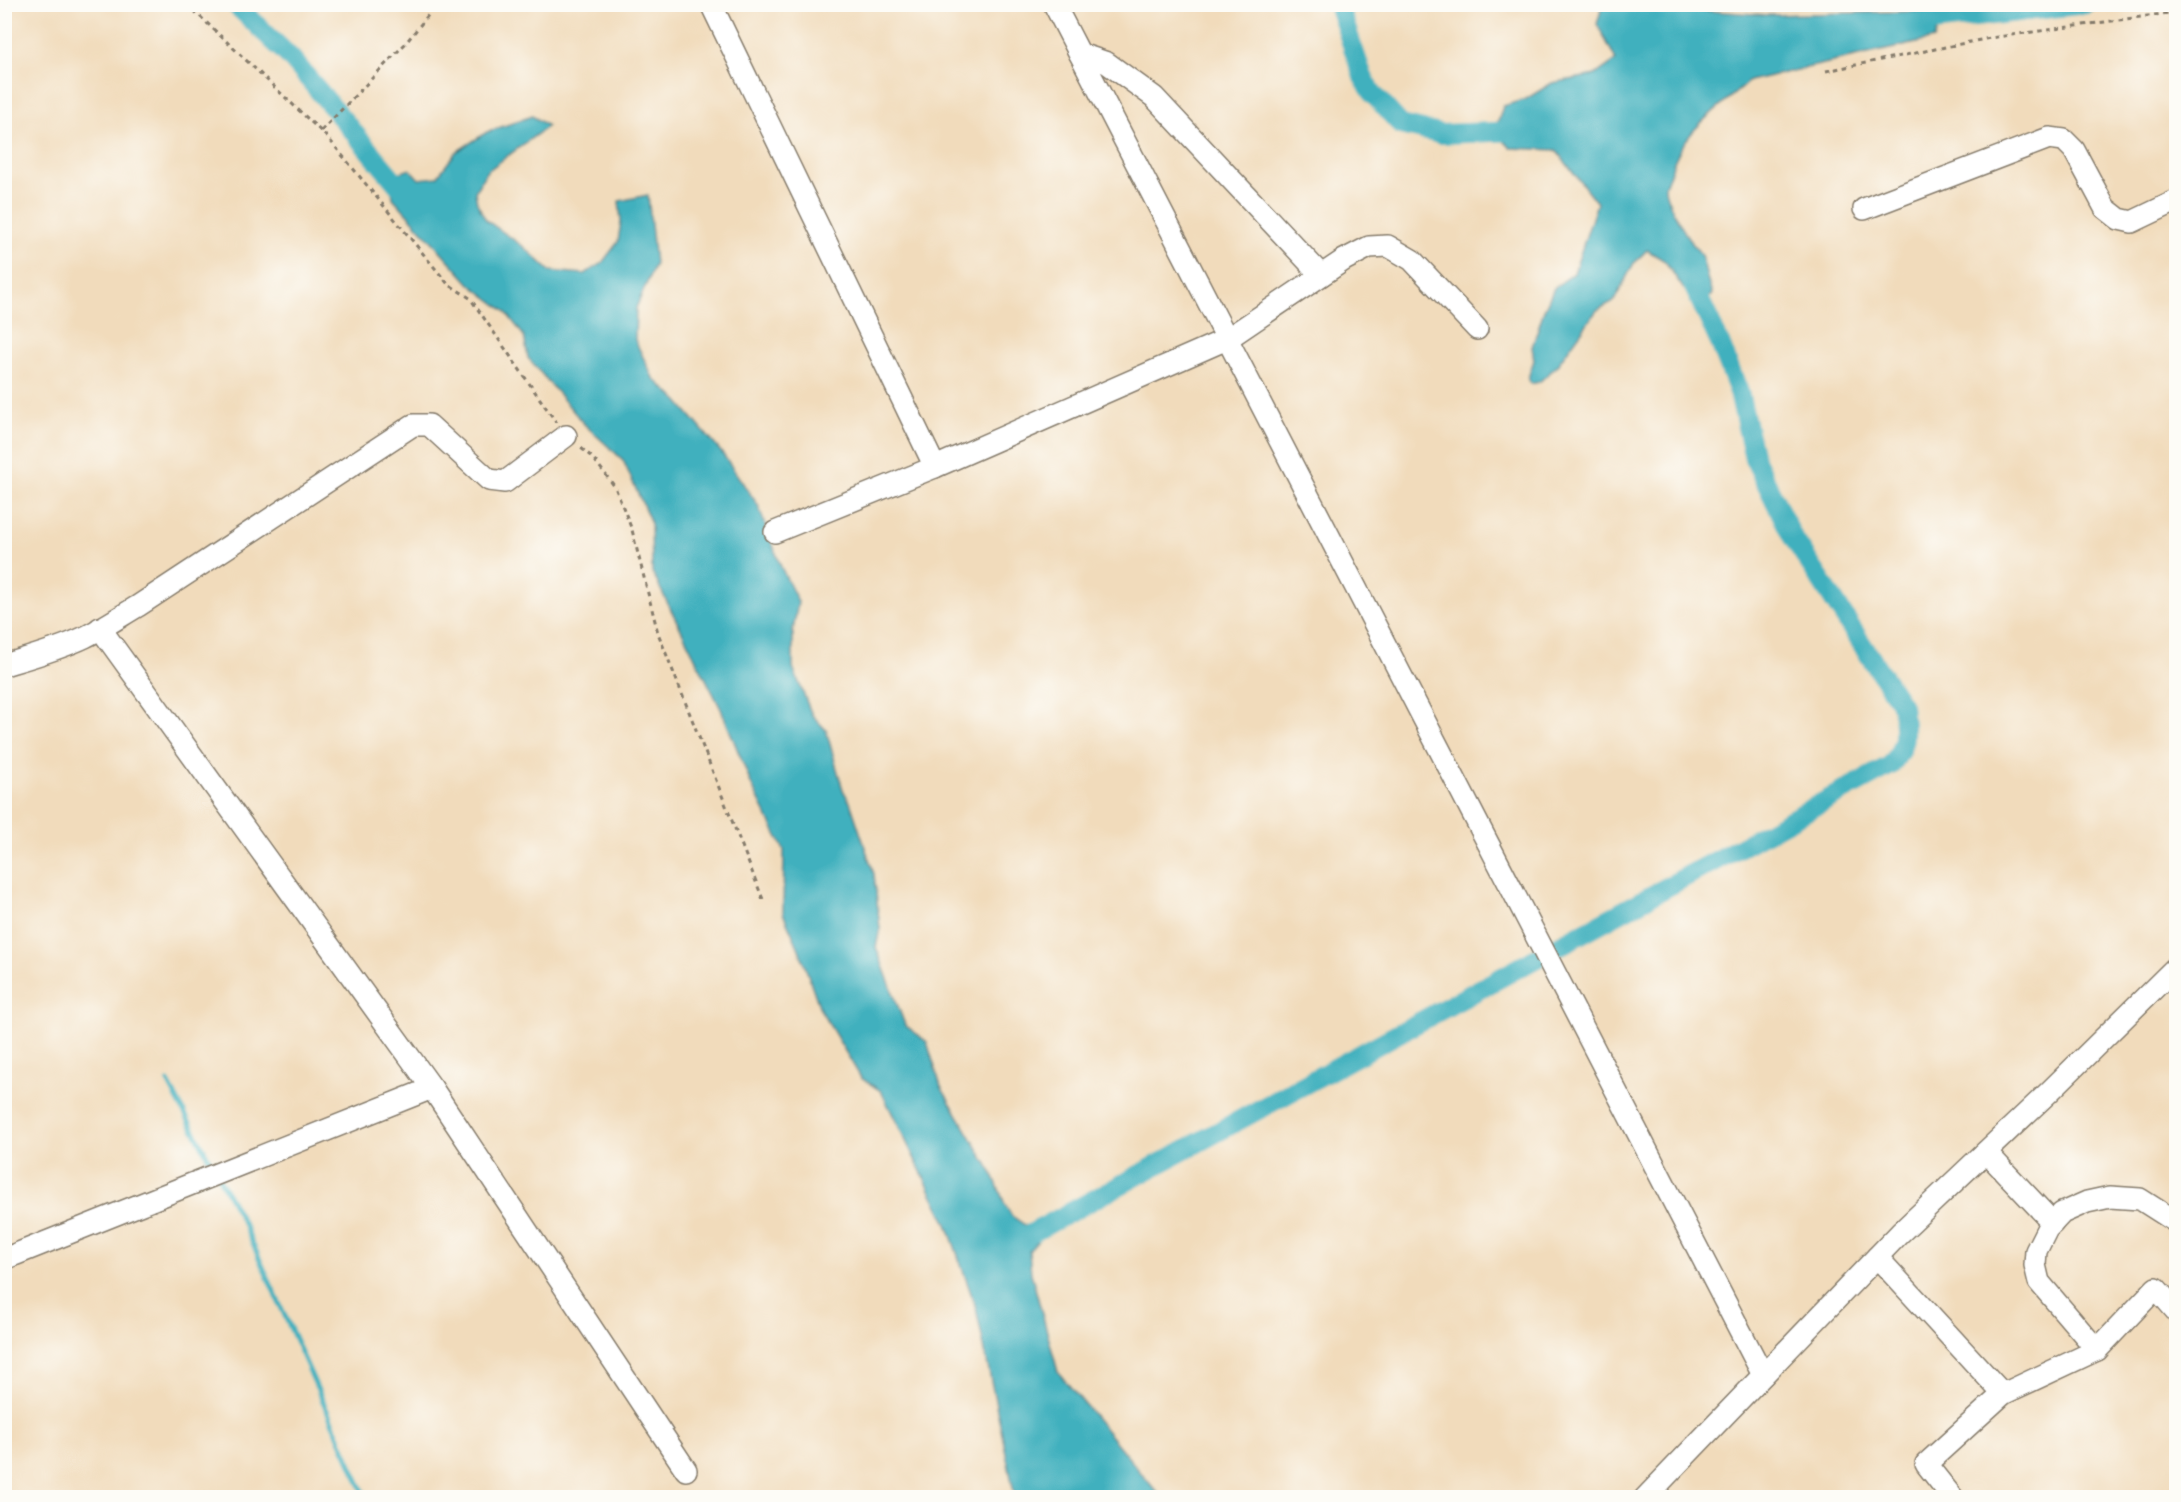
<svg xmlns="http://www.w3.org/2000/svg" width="2181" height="1502" font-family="Mynerve,sans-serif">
<rect width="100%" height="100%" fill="#fdfcf7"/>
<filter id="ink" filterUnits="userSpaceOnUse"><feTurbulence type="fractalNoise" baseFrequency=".0167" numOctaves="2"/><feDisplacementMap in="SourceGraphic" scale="12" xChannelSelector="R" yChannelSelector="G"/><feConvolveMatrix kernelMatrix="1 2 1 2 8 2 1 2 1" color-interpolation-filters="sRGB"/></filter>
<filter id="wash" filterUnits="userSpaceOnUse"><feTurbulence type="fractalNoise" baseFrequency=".008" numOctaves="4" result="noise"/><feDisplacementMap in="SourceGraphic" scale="24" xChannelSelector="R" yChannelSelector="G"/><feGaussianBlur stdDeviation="1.35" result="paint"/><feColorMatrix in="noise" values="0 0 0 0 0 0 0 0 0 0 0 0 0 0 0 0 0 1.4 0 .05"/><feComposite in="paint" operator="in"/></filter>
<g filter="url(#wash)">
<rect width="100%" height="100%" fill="#f1dbbb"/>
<g fill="#41b0be" stroke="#2e666d" stroke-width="1.5">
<path d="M1601 5H1682L1697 10 1769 15 1925 11 1940 22 1934 39 1749 81C1719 109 1683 129 1671 171 1669 176 1665 183 1665 188 1665 199 1683 230 1689 239 1693 245 1700 251 1702 258 1706 270 1707 282 1712 294L1703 305 1683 288 1665 261 1647 250 1634 263 1614 301 1597 310 1555 368 1539 382 1531 384 1528 378 1534 360 1532 347 1544 310 1554 288 1574 273 1597 203 1556 150 1511 148 1495 132 1503 106 1526 99 1552 83 1595 75 1616 60 1597 24 1602 7Z"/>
<path d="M532 116 548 126 486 172 475 192 477 203 486 220 524 247 550 271 585 274 602 263 618 242 621 221 619 201 648 195 655 264 636 308 635 340 653 378 676 399 722 453 758 505 781 567 798 602 793 631V668L812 715 826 730 843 790 850 802 874 874 880 929 876 947 905 1025 927 1042 941 1087 993 1174 1004 1202 1012 1216 1035 1232 1037 1242 1029 1251 1031 1273 1058 1372 1161 1497H1015L976 1308 947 1224 881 1091 861 1078 820 1009 799 949 783 913 784 850 752 786 721 709 652 572 651 523 623 460 585 425 528 358 524 336 505 311 471 285 393 198 390 176 410 169 419 179 437 177 456 152 487 132Z"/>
</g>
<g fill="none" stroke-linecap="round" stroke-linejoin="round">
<g stroke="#41b0be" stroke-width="5">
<path d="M168 1082 215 1170"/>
<path d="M219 1178 244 1224 366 1498"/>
</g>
<g stroke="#41b0be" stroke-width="20">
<path d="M235 4 291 58 398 185 408 194"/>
<path d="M1338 4 1363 77 1374 95 1401 125 1440 134 1520 131"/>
<path d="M1915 24 2086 4"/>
<path d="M1012 1244 1891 765C1908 743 1905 732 1902 706L1792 536 1754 458 1739 392 1720 343 1692 283"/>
</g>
</g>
</g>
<g filter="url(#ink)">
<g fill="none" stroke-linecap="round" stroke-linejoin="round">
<g stroke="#867c6c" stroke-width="24">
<g id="minor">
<path d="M711 4 935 467 1227 339 1344 260 1369 247 1388 246 1412 260 1477 329"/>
<path d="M1054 4 1763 1375"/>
<path d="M1080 54 1107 63 1154 97 1321 275"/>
<path d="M1864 209 2049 138 2064 140 2074 150 2105 208 2119 219 2132 222 2176 201"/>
<path d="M775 532 935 467"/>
<path d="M100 628 432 1088"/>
<path d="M4 665C31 657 60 649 85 637 103 628 121 616 138 606L413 425H429L489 480 505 482 566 436"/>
<path d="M1986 1152 2053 1223"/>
<path d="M1877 1257 2003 1394"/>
<path d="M4 1259 432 1088 686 1470"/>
<path d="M2097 1350 2039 1282 2035 1265 2036 1251 2047 1229 2062 1213 2087 1202 2110 1197 2140 1199 2176 1222"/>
<path d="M1645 1498 1900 1233 2048 1093 2176 967"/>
<path d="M1953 1498 1926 1464 2003 1394 2097 1350 2156 1288 2176 1311"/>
</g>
</g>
<g stroke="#867c6c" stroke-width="3" stroke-dasharray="4.5 4.5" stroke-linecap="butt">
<path d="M187 4 328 138 448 284 470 298 556 422"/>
<path d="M1775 8 1870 4"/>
<path d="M1826 71 1990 38 2176 12"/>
<path d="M321 131 405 44 437 4"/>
<path d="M581 448 593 458 615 487 632 530 658 633 764 902"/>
</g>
<use href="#minor" stroke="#fff" stroke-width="21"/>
</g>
</g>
<rect width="2181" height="1502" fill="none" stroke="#fdfcf7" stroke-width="24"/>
</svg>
